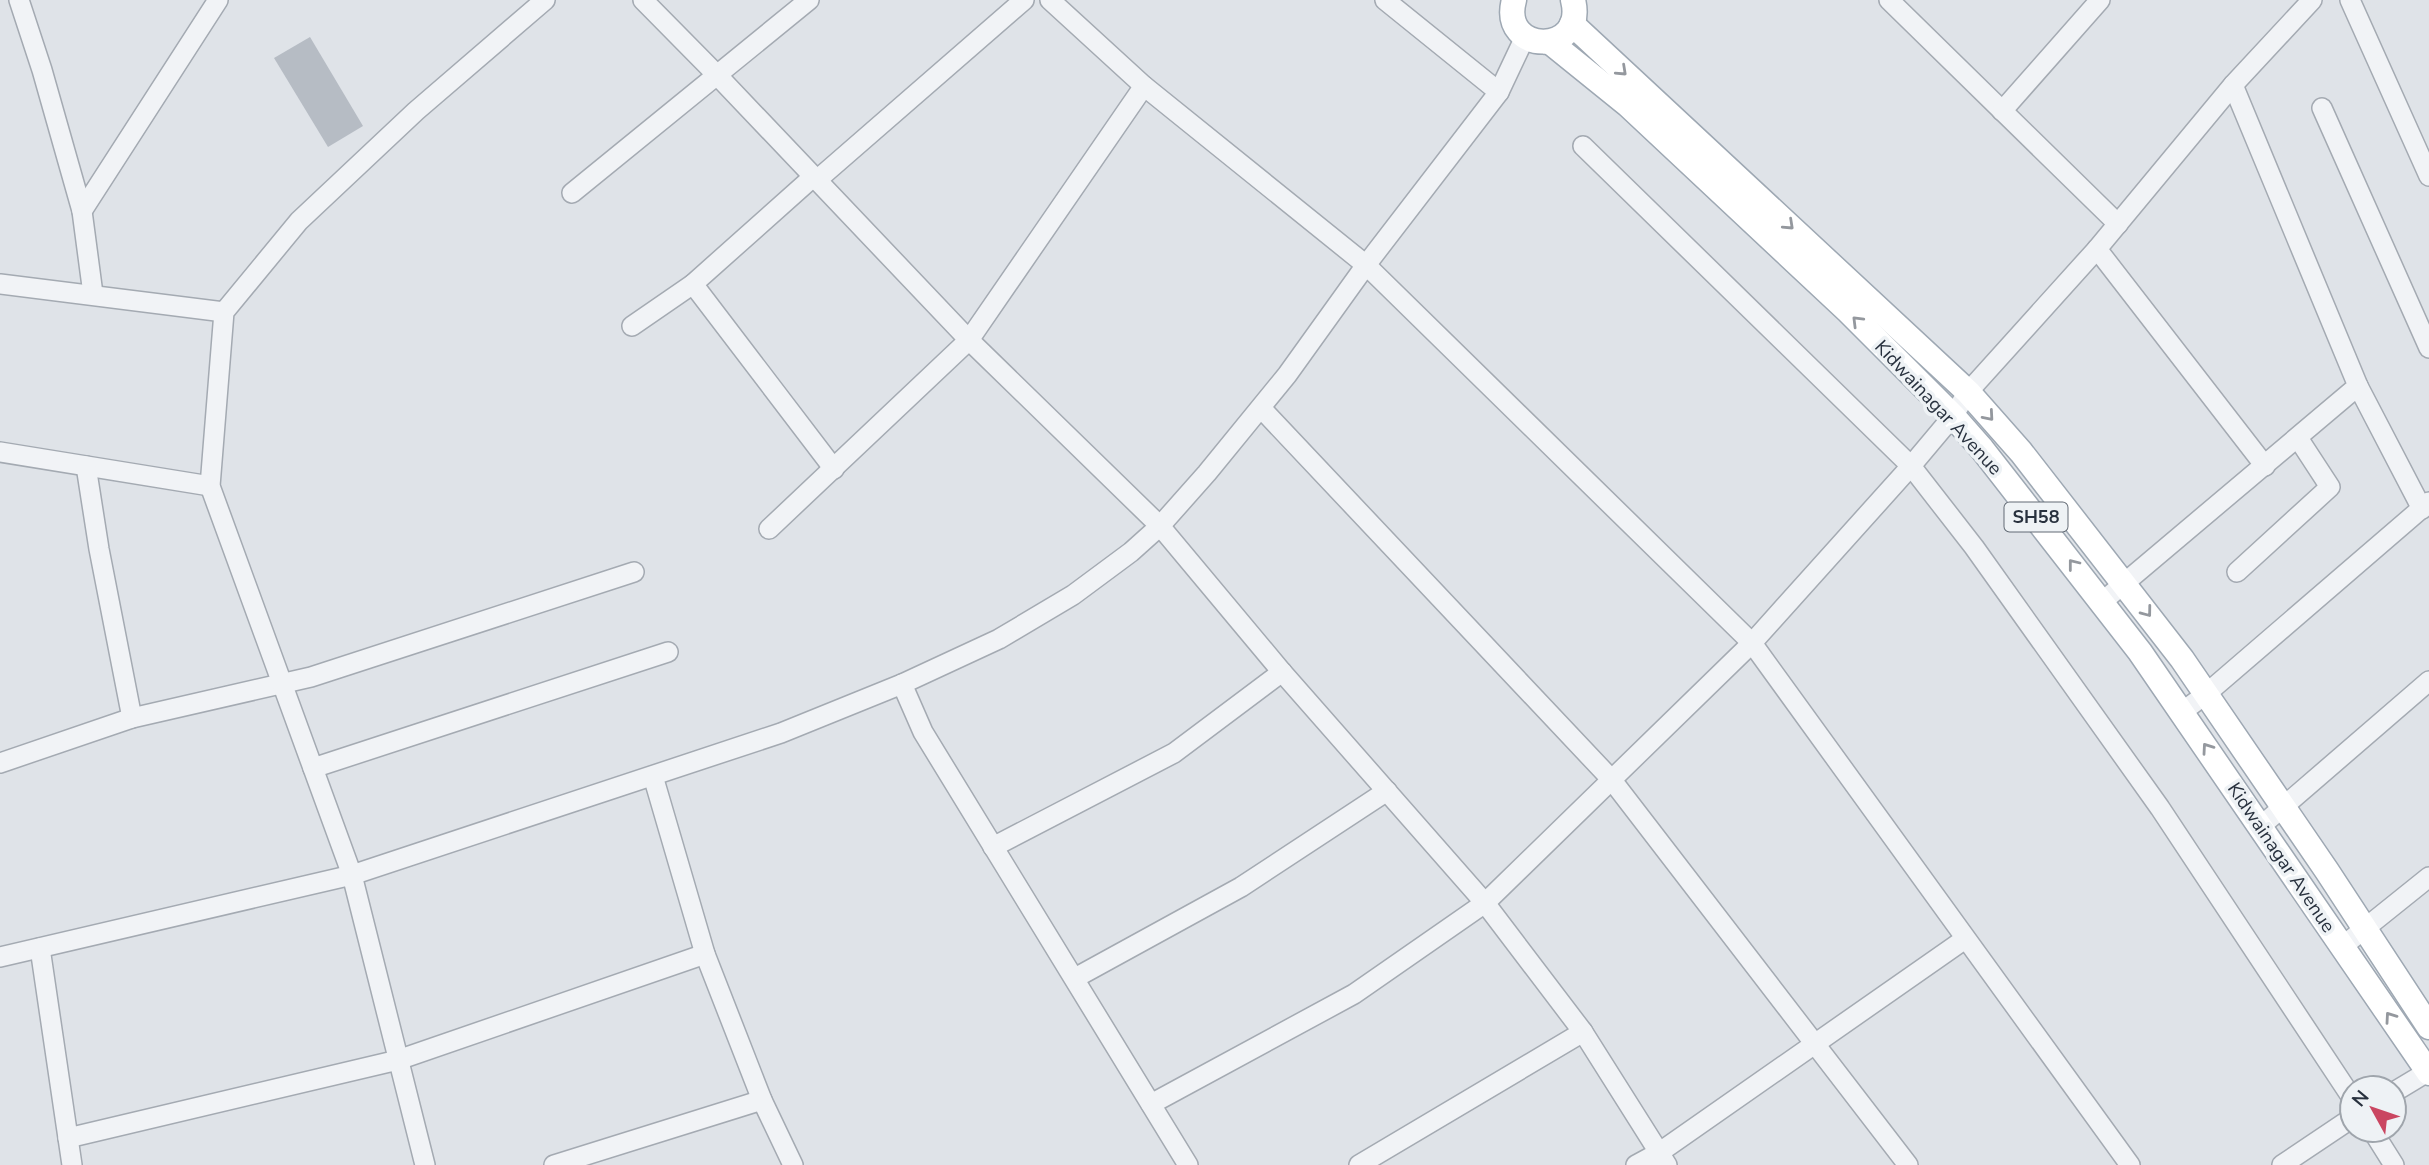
<svg xmlns="http://www.w3.org/2000/svg" width="2429" height="1165" font-family="'Nunito Sans',sans-serif">
<rect width="100%" height="100%" fill="#dfe3e8"/>
<path fill="#b6bcc4" d="M310 37 363 126 328 147 274 58Z"/>
<g fill="none" stroke-linecap="round" stroke-linejoin="round">
<g stroke="#a4aab2" stroke-width="22">
<g id="minor">
<path d="M19 0 42 70 82 211 93 294"/>
<path d="M643 0 717 75 969 340 1160 526 1282 672 1485 903 1583 1032 1667 1165"/>
<path d="M1050 0 1144 86 1366 265 1752 643 2130 1165"/>
<path d="M1385 0 1499 92"/>
<path d="M1889 0 2118 224"/>
<path d="M2350 0 2429 176"/>
<path d="M2322 108 2429 348"/>
<path d="M2002 111 2100 0"/>
<path d="M1583 146 1911 466 1974 547 2160 808 2352 1098"/>
<path d="M817 180 1024 0"/>
<path d="M572 193 809 0"/>
<path d="M82 211 218 0"/>
<path d="M2097 249 2265 466"/>
<path d="M0 284 224 312"/>
<path d="M693 284 834 469"/>
<path d="M632 326 693 284 813 177"/>
<path d="M2358 386 2422 509"/>
<path d="M1261 408 1611 779 1908 1165"/>
<path d="M0 452 210 486"/>
<path d="M86 466 99 549 132 718"/>
<path d="M769 529 969 340 1144 86"/>
<path d="M2237 572 2330 487 2298 438"/>
<path d="M2102 602 2358 386 2233 85"/>
<path d="M902 684 923 732 1188 1165"/>
<path d="M2182 712 2206 694 2429 502"/>
<path d="M0 763 132 718 311 677 634 572"/>
<path d="M313 768 668 652"/>
<path d="M653 776 705 954 762 1100 793 1165"/>
<path d="M2261 826 2429 681"/>
<path d="M993 847 1174 753 1282 672"/>
<path d="M2343 946 2429 877"/>
<path d="M40 948 72 1165"/>
<path d="M0 957 352 875 781 733 902 684 999 639 1073 595 1131 552 1160 526 1207 473 1287 375 1366 265 1499 92 1525 37"/>
<path d="M1075 978 1241 887 1387 791"/>
<path d="M2394 1092 2429 1071"/>
<path d="M1151 1104 1354 994 1485 903 1752 643 1911 466 1953 416 1968 392 2097 249 2233 85 2312 0"/>
<path d="M2372 1130 2394 1165"/>
<path d="M68 1138 398 1060 705 954"/>
<path d="M425 1165 352 875 210 486 224 312 299 221 416 111 545 0"/>
<path d="M554 1165 762 1100"/>
<path d="M1359 1165 1583 1032"/>
<path d="M1636 1165 1660 1152 1965 939"/>
<path d="M2282 1165 2352 1118"/>
</g>
</g>
<g stroke="#9ea8b3" stroke-width="27">
<g id="major">
<path d="M1514 0C1499 55 1587 56 1573 0"/>
<path d="M1572 24 1968 392 2021 452 2182 659 2327 871 2429 1027"/>
<path d="M1550 42 1628 105 1848 311 1953 416 1982 449 2140 652 2429 1073"/>
</g>
</g>
<use href="#minor" stroke="#f1f3f6" stroke-width="19"/>
<use href="#major" stroke="#fff" stroke-width="24"/>
</g>
<defs><path id="oneway-chevron" d="M-2-3.5L2.5 0L-2 3.5" fill="none" stroke-width="1.6" stroke-linecap="round" stroke-linejoin="round" transform="scale(1.75)"/></defs>
<g stroke="#94989e">
<use href="#oneway-chevron" transform="translate(1622 71) rotate(43)"/>
<use href="#oneway-chevron" transform="translate(1789 225) rotate(43)"/>
<use href="#oneway-chevron" transform="translate(1857 321) rotate(-135)"/>
<use href="#oneway-chevron" transform="translate(1989 416) rotate(49)"/>
<use href="#oneway-chevron" transform="translate(2073 564) rotate(-128)"/>
<use href="#oneway-chevron" transform="translate(2147 612) rotate(53)"/>
<use href="#oneway-chevron" transform="translate(2207 748) rotate(-125)"/>
<use href="#oneway-chevron" transform="translate(2390 1017) rotate(-125)"/>
</g>
<g text-anchor="middle" stroke-width="7" stroke-linejoin="round" paint-order="stroke">
<rect fill="#eef2f5" stroke="#636b75" stroke-width="2" x="2004.5" y="502.5" width="63" height="29" rx="5"/>
<g font-size="18" font-weight="bold" fill="#28313e">
<text x="2036" y="523">SH58</text>
</g>
<g font-size="19" fill="#28313e" stroke="#eef2f5">
<text transform="translate(1939 407) rotate(47)" y="7">Kidwainagar Avenue</text>
<text transform="translate(2282 857) rotate(56)" y="7">Kidwainagar Avenue</text>
</g>
</g>
<g transform="translate(2373 1109) rotate(310)"><circle r="33" fill="#eef2f5" stroke="#9fa5ac" stroke-width="2"/>
<path d="M0-5L12 26L0 18L-12 26Z" fill="#ca4661"/>
<text y="-10" font-size="19" font-weight="bold" text-anchor="middle" fill="#28313e">N</text>
</g>
</svg>
